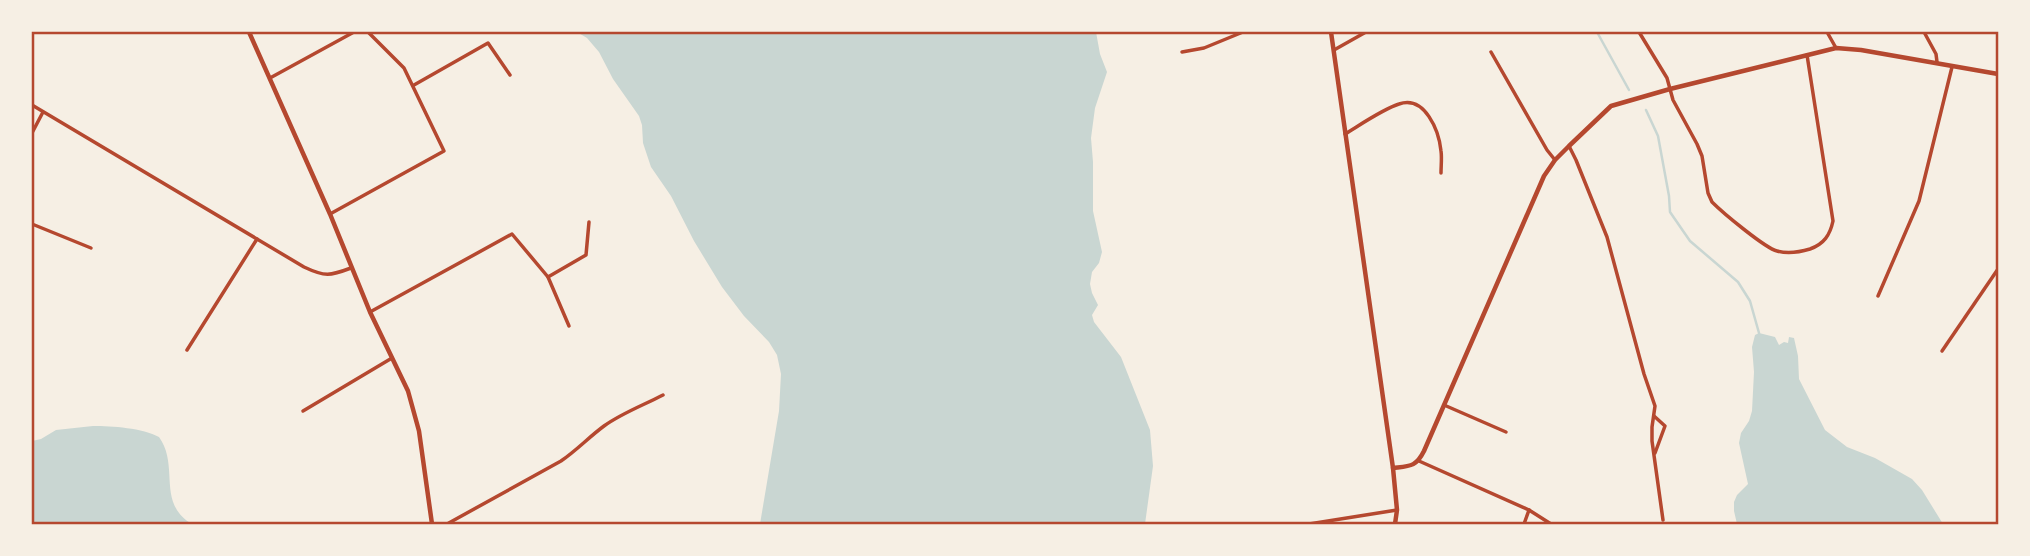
<svg xmlns="http://www.w3.org/2000/svg" width="2030" height="556" font-family="'PT Sans',sans-serif">
<rect width="100%" height="100%" fill="#f6efe4"/>
<g fill="#c9d6d2">
<path d="M577 32H1096L1100 54 1107 72 1095 108 1091 138 1093 162V211L1102 252 1099 263 1092 272 1090 284 1092 293 1098 305 1092 315 1094 322 1121 357 1150 430 1153 466 1145 524H760L779 411 781 374 777 355 769 342 744 316 722 287 694 241 671 196 651 167 643 143 642 125 639 116 613 79 599 52 587 38Z"/>
<path d="M1759 333 1775 337 1779 345 1784 342 1788 343 1789 337 1794 338 1798 356 1799 379 1825 430 1847 447 1875 458 1912 479 1922 490 1943 524H1737L1734 511V502L1737 495 1748 484 1739 443 1741 433 1749 421 1752 411 1754 372 1752 347 1755 335Z"/>
<path d="M93 426C112 426 143 428 159 437 180 466 156 503 192 524H32V441L41 439 56 430Z"/>
</g>
<g fill="none" stroke-linecap="round" stroke-linejoin="round">
<g stroke="#c9d6d2" stroke-width="2.5">
<path d="M1597 32 1629 90"/>
<path d="M1646 110 1658 136 1669 196 1670 212 1690 241 1738 282 1750 301 1759 333"/>
</g>
<g stroke="#b5482f" stroke-width="3.5">
<path d="M1639 32 1667 78 1673 100 1697 144 1702 156 1708 193 1712 202C1723 213 1765 248 1777 251 1788 254 1800 252 1810 249 1824 244 1830 235 1833 221L1807 55"/>
<path d="M1827 32 1836 48"/>
<path d="M1924 32 1936 54 1937 62"/>
<path d="M1334 50 1366 32"/>
<path d="M1182 52 1204 48 1243 32"/>
<path d="M1491 52 1547 150 1555 160"/>
<path d="M270 78 354 32"/>
<path d="M414 85 488 43 510 75"/>
<path d="M32 105 304 267C325 277 330 276 351 268"/>
<path d="M32 133 43 112"/>
<path d="M1345 134C1360 125 1383 109 1399 104 1425 95 1439 131 1441 151 1442 158 1441 166 1441 173"/>
<path d="M1569 146 1576 160 1607 237 1644 374 1655 406 1652 427V441L1663 520"/>
<path d="M330 214 444 151 404 68 368 32"/>
<path d="M32 224 91 248"/>
<path d="M548 277 569 326"/>
<path d="M1878 296 1919 201 1952 67"/>
<path d="M370 312 512 234 548 277 586 255 589 222"/>
<path d="M187 350 257 239"/>
<path d="M1942 351 1998 269"/>
<path d="M1444 405 1506 432"/>
<path d="M303 411 392 358"/>
<path d="M1654 416 1665 426 1655 453"/>
<path d="M1419 461 1529 510 1551 524"/>
<path d="M447 524 561 461C577 450 589 437 604 426 622 413 644 405 663 395"/>
<path d="M1309 524 1397 510"/>
<path d="M1524 524 1529 510"/>
</g>
<g stroke="#b5482f" stroke-width="4.5">
<path d="M249 32 330 214 370 312 408 391 419 431 432 524"/>
<path d="M1331 32 1393 468 1397 510 1395 524"/>
<path d="M1393 468C1410 466 1416 467 1424 451L1544 176 1555 160 1569 146 1611 106 1670 89 1836 48 1861 50 1998 74"/>
</g>
</g>
<rect width="2030" height="556" fill="none" stroke="#f6efe4" stroke-width="66"/>
<rect x="33" y="33" width="1964" height="490" fill="none" stroke="#b5482f" stroke-width="2.5"/>
</svg>
